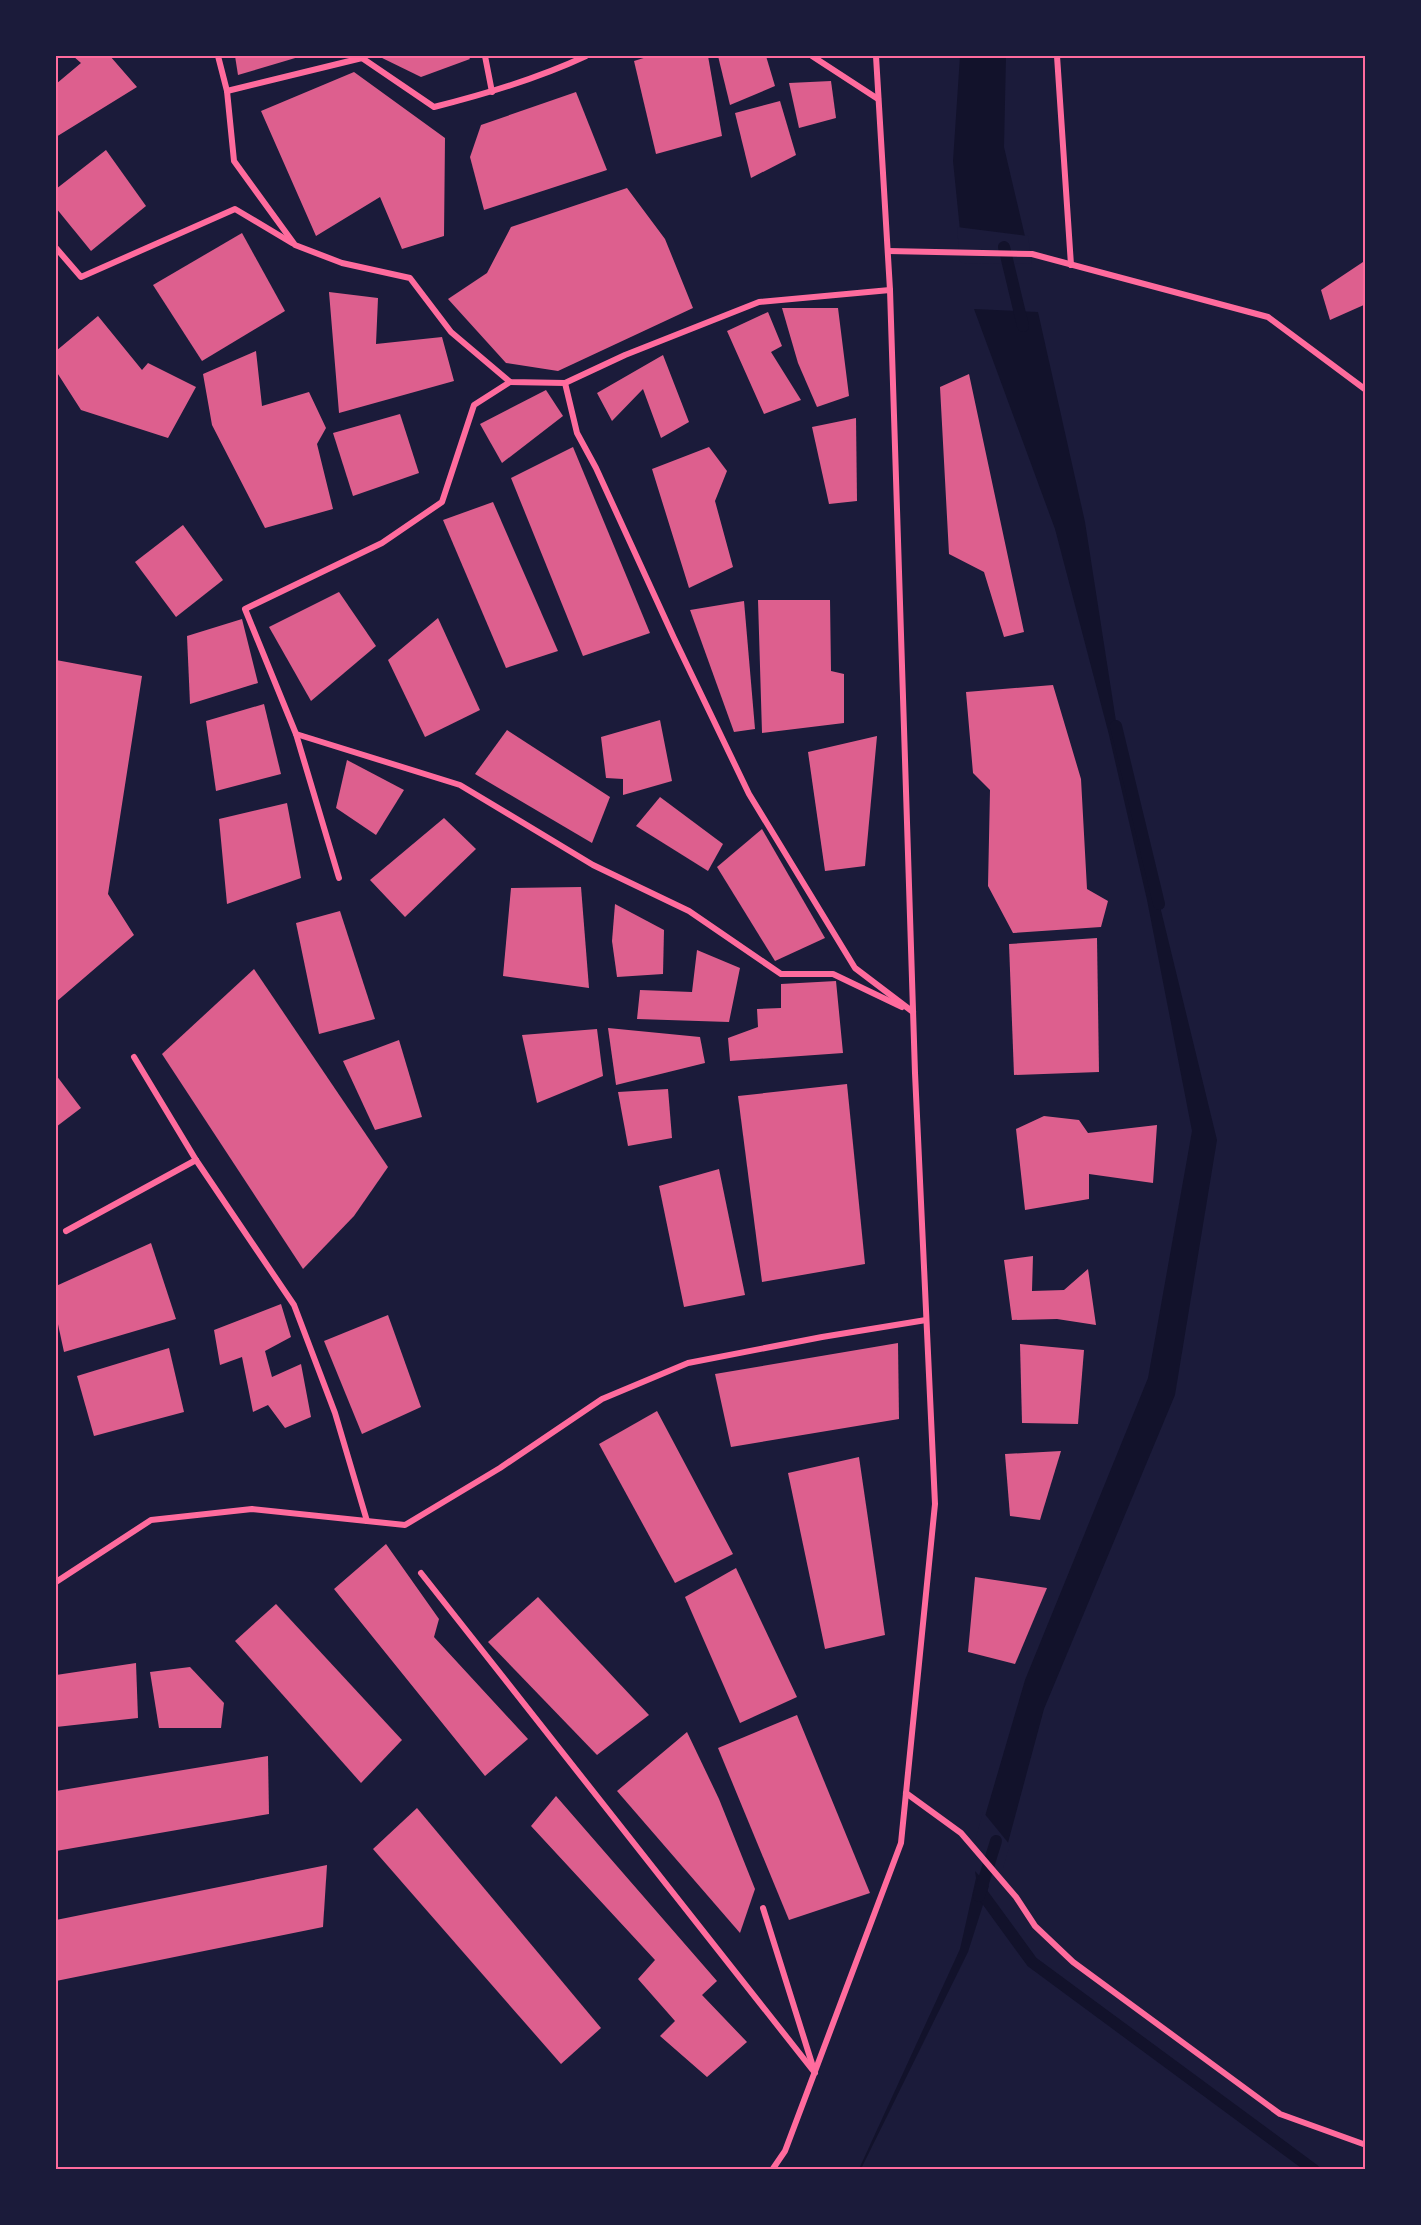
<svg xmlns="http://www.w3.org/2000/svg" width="1421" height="2225" font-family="Helvetica,sans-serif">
<rect width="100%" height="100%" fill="#1b1b3a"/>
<g fill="#12122b">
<path d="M960 56H1006L1004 147 1031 262 963 260 953 161Z"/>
<path d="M974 309 1038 312 1085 522 1118 734 1217 1140 1175 1395 1044 1709 1002 1865 978 1840 1025 1680 1148 1378 1192 1131 1147 900 1109 735 1055 529Z"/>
<path d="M975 1871 989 1886 968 1952 861 2169H859L960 1949 976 1878Z"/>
</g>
<g fill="#1b1b3a">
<path d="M957 227 1028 236 1032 264 962 263 960 261Z"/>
<path d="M983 1812 1010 1845 1003 1868 975 1841Z"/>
</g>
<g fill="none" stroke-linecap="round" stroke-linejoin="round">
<g stroke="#12122b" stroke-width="12">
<path d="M1004 247 1023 326"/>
<path d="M1116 726 1159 904"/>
<path d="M981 1892 1032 1962 1314 2170"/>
<path d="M979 1896 996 1841"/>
</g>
</g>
<g fill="#dd5f8e">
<path d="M73 56H110L137 87 56 137V84L81 63Z"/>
<path d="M235 56H302L238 75Z"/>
<path d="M378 56H468L470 59 421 77Z"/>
<path d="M650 56H708L722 136 656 154 634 61Z"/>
<path d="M718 56H766L775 86 730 105Z"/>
<path d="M354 72 445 138 444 236 402 249 380 197 316 236 261 111Z"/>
<path d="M831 81 836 118 799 128 789 83Z"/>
<path d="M576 92 607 170 484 210 470 157 481 125Z"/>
<path d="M780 101 796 155 751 178 735 113Z"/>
<path d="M106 150 146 206 91 251 56 208V189Z"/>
<path d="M627 188 665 239 693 308 558 371 506 363 448 299 487 273 511 227Z"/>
<path d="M242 233 285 311 202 361 153 285Z"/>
<path d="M1366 260V304L1330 320 1321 290Z"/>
<path d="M329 292 378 298 376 344 442 337 454 381 339 413Z"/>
<path d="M782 308H838L849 396 817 407 798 363Z"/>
<path d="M768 312 782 346 771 352 801 400 764 414 727 331Z"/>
<path d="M98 316 142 370 148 363 196 387 168 438 81 410 56 371V351Z"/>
<path d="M256 351 262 406 309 392 326 428 317 444 333 509 265 528 212 425 203 374Z"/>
<path d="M663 355 689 422 661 438 643 389 612 421 597 393Z"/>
<path d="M969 374 1024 632 1004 637 984 572 949 554 940 387Z"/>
<path d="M546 390 563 416 502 463 480 424Z"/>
<path d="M400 414 419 473 353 496 333 433Z"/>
<path d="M856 418 857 501 829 504 812 427Z"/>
<path d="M573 447 650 633 583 656 511 478Z"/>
<path d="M709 447 727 471 715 501 733 567 689 588 652 469Z"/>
<path d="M493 502 558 651 506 668 443 520Z"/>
<path d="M183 525 223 580 176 617 135 562Z"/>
<path d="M339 592 376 646 311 701 269 627Z"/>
<path d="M758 600H830L831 671 844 674V723L762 733Z"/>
<path d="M744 601 755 729 734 732 690 610Z"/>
<path d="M438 618 480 710 425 737 388 660Z"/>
<path d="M242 619 258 683 190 704 187 636Z"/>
<path d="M56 660 142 676 108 894 134 935 56 1002Z"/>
<path d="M1053 685 1081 779 1087 889 1108 901 1101 927 1013 933 988 886 990 790 973 773 966 692Z"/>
<path d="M264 704 281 774 216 791 206 721Z"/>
<path d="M660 720 672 781 623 795V779L606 778 601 737Z"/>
<path d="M507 730 610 797 592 843 475 774Z"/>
<path d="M877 736 865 866 825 871 808 752Z"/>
<path d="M347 760 404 790 376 835 336 808Z"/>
<path d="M660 797 723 844 708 871 636 826Z"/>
<path d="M287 803 301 878 227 904 219 819Z"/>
<path d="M444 818 476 849 405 917 370 880Z"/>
<path d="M762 829 825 938 775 961 717 867Z"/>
<path d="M581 887 589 988 503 976 511 888Z"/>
<path d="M615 904 664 930 663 974 617 977 612 941Z"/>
<path d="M340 911 375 1019 319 1034 296 923Z"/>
<path d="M1097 938 1099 1072 1014 1075 1009 944Z"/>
<path d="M697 950 740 968 729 1022 637 1019 640 990 692 992Z"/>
<path d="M254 969 388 1167 354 1216 303 1269 162 1054Z"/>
<path d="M836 981 843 1053 730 1061 728 1038 758 1027 757 1009 781 1008V984Z"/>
<path d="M608 1028 700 1037 705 1063 616 1085Z"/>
<path d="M597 1029 603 1076 537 1103 522 1035Z"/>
<path d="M399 1040 422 1117 375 1130 343 1061Z"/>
<path d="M56 1075 81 1108 56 1127Z"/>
<path d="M847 1084 865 1264 762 1282 738 1096Z"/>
<path d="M668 1089 672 1138 628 1146 618 1092Z"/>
<path d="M1044 1116 1079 1120 1088 1133 1157 1125 1153 1183 1089 1174V1199L1025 1210 1016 1129Z"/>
<path d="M719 1169 745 1295 684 1307 659 1186Z"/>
<path d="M151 1243 176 1319 64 1352 56 1315V1286Z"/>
<path d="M1033 1256 1032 1291 1064 1290 1088 1269 1096 1325 1057 1319 1012 1320 1004 1260Z"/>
<path d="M281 1304 291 1337 265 1351 272 1377 301 1364 311 1417 285 1428 268 1405 253 1412 242 1357 220 1365 214 1330Z"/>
<path d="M388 1315 421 1407 362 1434 324 1341Z"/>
<path d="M898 1343 899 1419 731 1447 715 1374Z"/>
<path d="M1020 1344 1084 1350 1078 1424 1022 1423Z"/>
<path d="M169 1348 184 1412 94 1436 77 1376Z"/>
<path d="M657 1411 733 1554 675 1583 599 1444Z"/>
<path d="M1061 1451 1040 1520 1010 1516 1005 1454Z"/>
<path d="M859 1457 885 1635 825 1649 788 1473Z"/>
<path d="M386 1544 439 1619 434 1637 528 1739 485 1776 334 1589Z"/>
<path d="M736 1568 797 1697 740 1723 685 1597Z"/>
<path d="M975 1577 1047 1588 1015 1664 968 1652Z"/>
<path d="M538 1597 649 1715 597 1755 488 1642Z"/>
<path d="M276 1604 402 1740 361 1783 235 1641Z"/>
<path d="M136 1663 138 1718 56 1727V1675Z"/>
<path d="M190 1667 224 1703 221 1728H159L150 1672Z"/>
<path d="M797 1715 870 1893 789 1920 718 1748Z"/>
<path d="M687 1732 719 1799 755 1889 740 1933 617 1791Z"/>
<path d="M268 1756 269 1814 56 1851V1791Z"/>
<path d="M556 1796 717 1981 702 1995 747 2042 707 2077 660 2036 675 2021 638 1979 655 1960 531 1826Z"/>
<path d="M417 1808 601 2028 561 2064 373 1849Z"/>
<path d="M327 1865 323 1927 56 1981V1920Z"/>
</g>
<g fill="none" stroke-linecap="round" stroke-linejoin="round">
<g stroke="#ff6b9d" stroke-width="6">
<path d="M218 56 227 91 234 161 295 245 342 263 410 278 451 332 510 382 565 383 577 433 596 468 674 638 749 794 855 968 913 1012"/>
<path d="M485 56 492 92"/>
<path d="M812 56 878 99"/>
<path d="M1057 56 1071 265"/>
<path d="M227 91 362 58 434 107C486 94 537 79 586 56"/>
<path d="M56 248 81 277 235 209 292 243"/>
<path d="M888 251 1032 254 1268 317 1366 390"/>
<path d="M565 383 625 355 759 302 890 290"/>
<path d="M296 734 460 785 593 865 689 911 781 974H833L902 1007"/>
<path d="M339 878 296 734 245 609 382 543 442 502 474 405 510 382"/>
<path d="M134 1057 196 1160 294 1305 335 1413 367 1521"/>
<path d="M66 1231 196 1160"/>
<path d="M421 1573 815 2073"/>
<path d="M56 1582 151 1520 252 1509 405 1525 500 1468 602 1399 688 1363 822 1337 926 1320"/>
<path d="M906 1793 961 1833 1016 1897 1035 1926 1073 1962 1280 2114 1366 2145"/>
<path d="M763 1908 814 2070"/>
<path d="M772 2170 785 2151 901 1843 935 1504 915 1073 890 290 876 56"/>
</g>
</g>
<rect width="1421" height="2225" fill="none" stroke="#1b1b3a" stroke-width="114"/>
<rect x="57" y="57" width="1307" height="2111" fill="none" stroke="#ff6b9d" stroke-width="2"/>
</svg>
